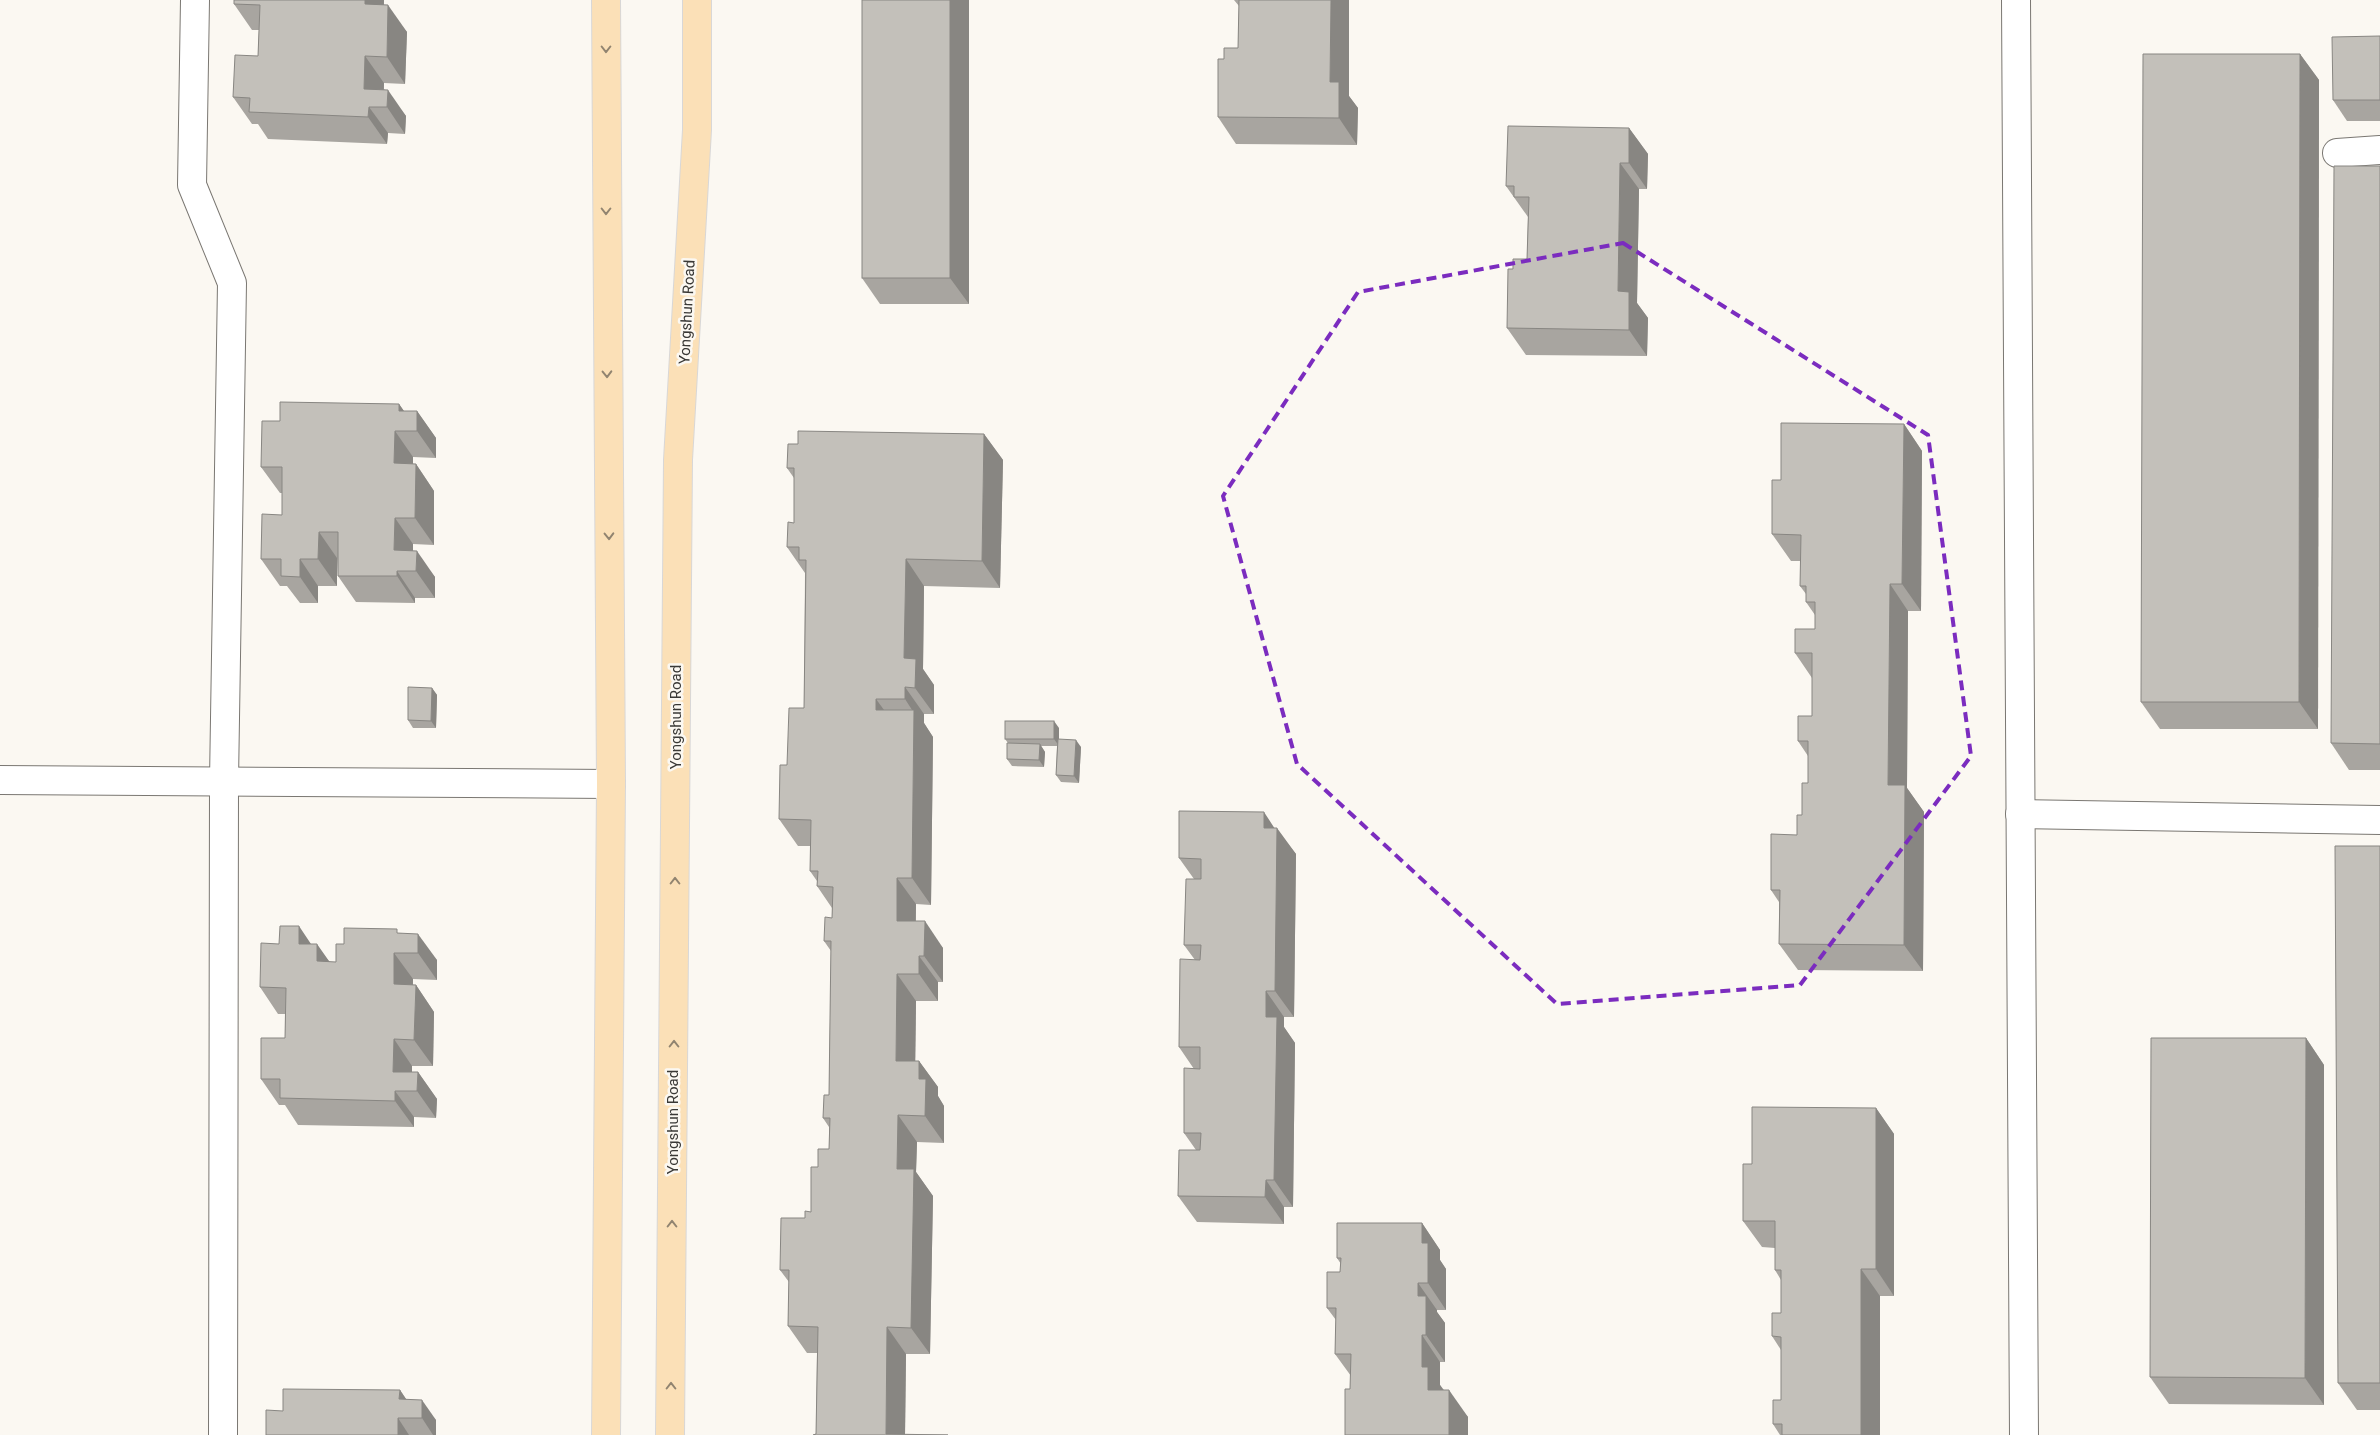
<svg xmlns="http://www.w3.org/2000/svg" width="2380" height="1435" font-family="Roboto,sans-serif">
<rect width="100%" height="100%" fill="#fbf8f2"/>
<g fill="none" stroke-linecap="round" stroke-linejoin="round">
<g stroke="#7a7772" stroke-width="30">
<g id="minor">
<path d="M195 0 192 185 232 283 224 781 223 1435"/>
<path d="M2016 0 2024 1435"/>
<path d="M2337 153 2380 150"/>
<path d="M0 780 611 784"/>
<path d="M2020 814 2380 820"/>
</g>
</g>
<g stroke="#d8d7d7" stroke-width="30">
<g id="major">
<path d="M606 1435 611 784 606 0"/>
<path d="M670 1435 678 460 697 130V0"/>
</g>
</g>
<use href="#minor" stroke="#fff" stroke-width="28"/>
<use href="#major" stroke="#fbe0b7" stroke-width="28"/>
</g>
<g fill="#a8a5a0">
<path d="M384 0V5L407 32 405 84 384 83V89L406 116 405 134 388 133 387 144 268 139 258 124H252L233 97 258 56 259 30H252L234 4Z"/>
<path d="M969 0V304H880L862 278Z"/>
<path d="M1234 0H1349V96L1358 108 1357 145 1236 144 1218 117 1224 59 1238 48 1239 6Z"/>
<path d="M2380 36V121H2347L2333 100Z"/>
<path d="M2300 54 2319 80 2318 729H2160L2141 702Z"/>
<path d="M1629 128 1648 154 1647 189H1639L1637 303 1648 318 1647 356 1526 355 1507 328 1513 269 1527 259 1528 217 1506 186Z"/>
<path d="M2380 166V770H2349L2331 743Z"/>
<path d="M399 404 404 411H417L436 438V458L413 457V464H416L434 491V545L413 544V551L435 577V598H415V603L356 602 338 576 337 558V586H318V603H300L287 586H280L261 559 282 515V493H280L261 467 280 421Z"/>
<path d="M1904 424 1922 451 1921 611H1908L1907 788 1924 812 1923 971 1798 970 1779 944V902L1771 890 1797 835 1802 815 1808 783V756L1798 741 1812 716V678L1795 653 1815 629V615L1806 602V594L1800 586 1801 561H1791L1772 534 1781 480Z"/>
<path d="M984 434 1003 460 1000 588 924 586 923 669 934 685V714H924V723L933 737 931 905 916 904V921L943 948V982H938V1001H916L915 1061H919L938 1087V1096L944 1106V1143L917 1142 916 1172 933 1196 930 1354H906L905 1434H816L817 1353H807L788 1326 789 1282 780 1270 805 1218 811 1212 818 1167 829 1149V1127L823 1118 829 1095 831 951 824 941 832 918V908L817 886V881L810 871V846H798L779 819 787 765 804 708 805 573 787 547 794 523V478L787 468 798 444Z"/>
<path d="M432 688 437 695 436 728H413L408 720Z"/>
<path d="M1059 728V739L1081 747 1079 783 1061 782 1056 775 1057 746H1041L1045 752 1044 767 1012 766 1007 759 1008 743 1005 739Z"/>
<path d="M1275 828 1296 854 1294 1017H1284V1027L1295 1043 1293 1207H1284V1224L1197 1222 1178 1196 1196 1150 1184 1133 1194 1069 1179 1047 1195 960 1184 945 1194 879 1179 858Z"/>
<path d="M2380 846V1410H2357L2338 1383Z"/>
<path d="M401 933 437 960V980L413 979V985H416L434 1012 433 1066H412V1072H418L437 1099 436 1118 414 1117V1127L298 1125 285 1105H279L261 1079 285 1038V1014H278L260 987 279 944H311L330 962H336L344 944Z"/>
<path d="M2306 1038 2324 1065V1405L2169 1404 2150 1377Z"/>
<path d="M1876 1108 1894 1134V1296H1880V1435H1780L1773 1424 1781 1400V1350L1772 1336 1781 1313V1280L1775 1270V1248L1762 1247 1743 1221 1752 1164Z"/>
<path d="M1422 1223 1440 1250V1260L1446 1269V1310H1437V1312L1445 1323V1362H1440V1385L1444 1390 1468 1417V1435L1350 1389 1351 1376 1335 1354 1336 1320 1327 1308 1340 1272 1341 1264 1337 1258Z"/>
<path d="M400 1390 406 1399 436 1420V1435H266L283 1411Z"/>
</g>
<g fill="#888682">
<path d="M365 0H384L383 31 365 4Z"/>
<path d="M950 0H969V304L950 278Z"/>
<path d="M1331 0H1349V96L1358 108 1357 145 1339 118 1330 82Z"/>
<path d="M388 5 407 32 405 84 387 57Z"/>
<path d="M2300 54 2319 80 2318 729 2299 702Z"/>
<path d="M365 56 384 83 383 107 364 89Z"/>
<path d="M388 90 406 116 405 134 387 107Z"/>
<path d="M369 107 388 133 387 144 368 117Z"/>
<path d="M1629 128 1648 154 1647 189 1629 163Z"/>
<path d="M1620 163 1639 189 1637 303 1648 318 1647 356 1629 330 1618 291Z"/>
<path d="M399 404 417 430V411L436 438V458L417 431 399 411Z"/>
<path d="M1904 424 1922 451 1921 611 1902 584Z"/>
<path d="M395 431 413 457V490L394 463Z"/>
<path d="M984 434 1003 460 1000 588 982 561Z"/>
<path d="M416 464 434 491V545L415 518Z"/>
<path d="M395 518 413 544V571L394 550Z"/>
<path d="M319 532 337 558V586L318 559Z"/>
<path d="M417 551 435 577V598L416 571Z"/>
<path d="M300 559 318 586V603L300 577Z"/>
<path d="M906 559 924 586 923 669 934 685V714L915 688 904 658Z"/>
<path d="M397 571 415 598V603L397 576Z"/>
<path d="M1890 584 1908 611 1907 788 1924 812 1923 971 1904 945 1888 785Z"/>
<path d="M905 687 924 714V723L933 737 931 905 912 878 914 713 905 699Z"/>
<path d="M432 688 437 695 436 728 431 721Z"/>
<path d="M876 699 895 725 876 710Z"/>
<path d="M1054 721 1059 728V746L1054 739Z"/>
<path d="M1076 740 1081 747 1079 783 1074 776Z"/>
<path d="M1040 744 1045 752 1044 767 1039 760Z"/>
<path d="M1264 812 1277 832V828L1296 854 1294 1017 1275 991 1264 828Z"/>
<path d="M897 878 916 904 915 947 897 921Z"/>
<path d="M925 921 943 948V982L924 956Z"/>
<path d="M299 926 317 953V944L336 971 335 988 299 944Z"/>
<path d="M418 934 437 960V980L418 953Z"/>
<path d="M394 953 413 979 412 1011 394 984Z"/>
<path d="M919 956 938 982V1001L919 974Z"/>
<path d="M897 974 916 1001 915 1087 896 1061Z"/>
<path d="M416 985 434 1012 433 1066 414 1040Z"/>
<path d="M1266 991 1284 1017V1027L1295 1043 1293 1207 1274 1180 1266 1017Z"/>
<path d="M2306 1038 2324 1065V1405L2305 1378Z"/>
<path d="M394 1039 412 1066V1091L393 1072Z"/>
<path d="M919 1061 938 1087V1096L944 1106V1143L925 1116 919 1079Z"/>
<path d="M418 1072 437 1099 436 1118 417 1091Z"/>
<path d="M395 1091 414 1117V1127L395 1101Z"/>
<path d="M1876 1108 1894 1134V1296L1876 1269Z"/>
<path d="M898 1115 917 1142 916 1172 933 1196 930 1354 911 1328 897 1169Z"/>
<path d="M1266 1180 1284 1207V1224L1265 1197Z"/>
<path d="M1422 1223 1440 1250V1260L1446 1269V1310L1428 1283 1422 1243Z"/>
<path d="M1861 1269 1880 1296V1435H1861Z"/>
<path d="M1418 1283 1437 1310V1312L1445 1323V1362L1426 1335 1418 1296Z"/>
<path d="M887 1327 906 1354 905 1435 886 1434Z"/>
<path d="M1422 1335 1440 1362V1385L1446 1394 1428 1390 1422 1367Z"/>
<path d="M400 1390 414 1411 399 1399Z"/>
<path d="M1449 1390 1468 1417V1435H1449Z"/>
<path d="M422 1400 436 1420V1435H433L422 1418Z"/>
<path d="M398 1418 409 1435H398Z"/>
</g>
<g fill="#c3c0ba" stroke="#888682">
<path d="M234 0H365V4L388 5 387 57 365 56 364 89 388 90 387 107H369L368 117 249 112 250 98 233 97 235 55 258 56 260 5 234 4Z"/>
<rect x="862" y="0" width="88" height="278"/>
<path d="M1239 0H1331L1330 82H1339V118L1218 117V59H1224V48H1238Z"/>
<path d="M2380 36V100H2333L2332 37Z"/>
<path d="M2143 54H2300L2299 702H2141Z"/>
<path d="M1508 126 1629 128V163H1620L1618 291 1629 292V330L1507 328 1508 269H1513V259H1527L1529 197H1514V186H1506Z"/>
<path d="M2334 166H2380V744L2331 743Z"/>
<path d="M280 402 399 404V411H417V431H395L394 463 416 464 415 518H395L394 550 417 551 416 571H397V576H338V532H319L318 559H300V577L281 576V559H261L262 514 282 515V467H261L262 421H280Z"/>
<path d="M1781 423 1904 424 1902 584H1890L1888 785H1905L1904 945 1779 944 1780 890H1771V834L1797 835V815H1802V783H1808V741H1798V716H1812V653H1795V629H1815V602H1806V586H1800L1801 535 1772 534V480H1781Z"/>
<path d="M798 431 984 434 982 561 906 559 904 658 916 659 915 688 905 687V699H876V710H914L912 878H897V921H925L924 956H919V974H897L896 1061H919V1079H926L925 1116 898 1115 897 1169H914L911 1328 887 1327 886 1434 948 1435H813L816 1434 818 1327 788 1326 789 1270H780L781 1218H805V1211L811 1212V1167H818V1149H829L830 1118H823L824 1095H829L831 941H824L825 917 832 918 833 887 817 886 818 871H810L811 820 779 819 780 765H787L789 708H804L806 560H799V547H787L788 522 794 523V468H787L788 444H798Z"/>
<path d="M408 687 432 688 431 721 408 720Z"/>
<rect x="1005" y="721" width="49" height="18"/>
<path d="M1058 739 1076 740 1074 776 1056 775Z"/>
<path d="M1007 743 1040 744 1039 760 1007 759Z"/>
<path d="M1179 811 1264 812V828H1277L1275 991H1266V1017H1277L1274 1180H1266L1265 1197 1178 1196 1179 1150H1200L1201 1133H1184V1068L1200 1069V1047H1179L1180 959 1200 960 1201 945H1184L1186 879H1201V859L1179 858Z"/>
<path d="M2335 846H2380V1383H2338Z"/>
<path d="M280 926H299V944H317V961L336 962V944H344V928L397 929V933L418 934V953H394V984L416 985 414 1040 394 1039 393 1072H418L417 1091H395V1101L280 1098V1079H261V1038H285L286 988 260 987 261 943 279 944Z"/>
<path d="M2151 1038H2306L2305 1378 2150 1377Z"/>
<path d="M1752 1107 1876 1108V1269H1861V1435H1782V1424H1773V1400H1781V1337L1772 1336V1313H1781V1270H1775V1221H1743V1164H1752Z"/>
<path d="M1337 1223H1422V1243H1428V1283H1418V1296H1426V1335H1422V1367H1428V1390H1449V1435H1345V1389H1350L1351 1354H1335L1336 1308H1327V1272H1340L1341 1258H1337Z"/>
<path d="M283 1389 400 1390 399 1399 422 1400V1418H398V1435H266V1410L283 1411Z"/>
</g>
<defs><path id="oneway-chevron" d="M-2-3.5L2.5 0L-2 3.5" fill="none" stroke-width="1.6" stroke-linecap="round" stroke-linejoin="round" transform="scale(1.25)"/></defs>
<g stroke="#918470">
<use href="#oneway-chevron" transform="translate(606 49) rotate(90)"/>
<use href="#oneway-chevron" transform="translate(606 211) rotate(90)"/>
<use href="#oneway-chevron" transform="translate(607 374) rotate(89)"/>
<use href="#oneway-chevron" transform="translate(609 536) rotate(89)"/>
<use href="#oneway-chevron" transform="translate(675 881) rotate(-90)"/>
<use href="#oneway-chevron" transform="translate(674 1044) rotate(-90)"/>
<use href="#oneway-chevron" transform="translate(672 1224) rotate(-90)"/>
<use href="#oneway-chevron" transform="translate(671 1386) rotate(-90)"/>
</g>
<path fill="none" stroke="#7b2cbf" stroke-width="4" stroke-dasharray="10 6" stroke-linejoin="round" d="M1623 243 1928 435 1971 756 1800 985 1557 1004 1297 764 1223 496 1358 292Z"/>
<g text-anchor="middle" stroke-width="5" stroke-linejoin="round" paint-order="stroke">
<g font-size="15" fill="#3a3936" stroke="#fbf8f2">
<text transform="translate(687 312) rotate(-87)" y="5">Yongshun Road</text>
<text transform="translate(676 717) rotate(-90)" y="5">Yongshun Road</text>
<text transform="translate(673 1122) rotate(-90)" y="5">Yongshun Road</text>
</g>
</g>
</svg>
